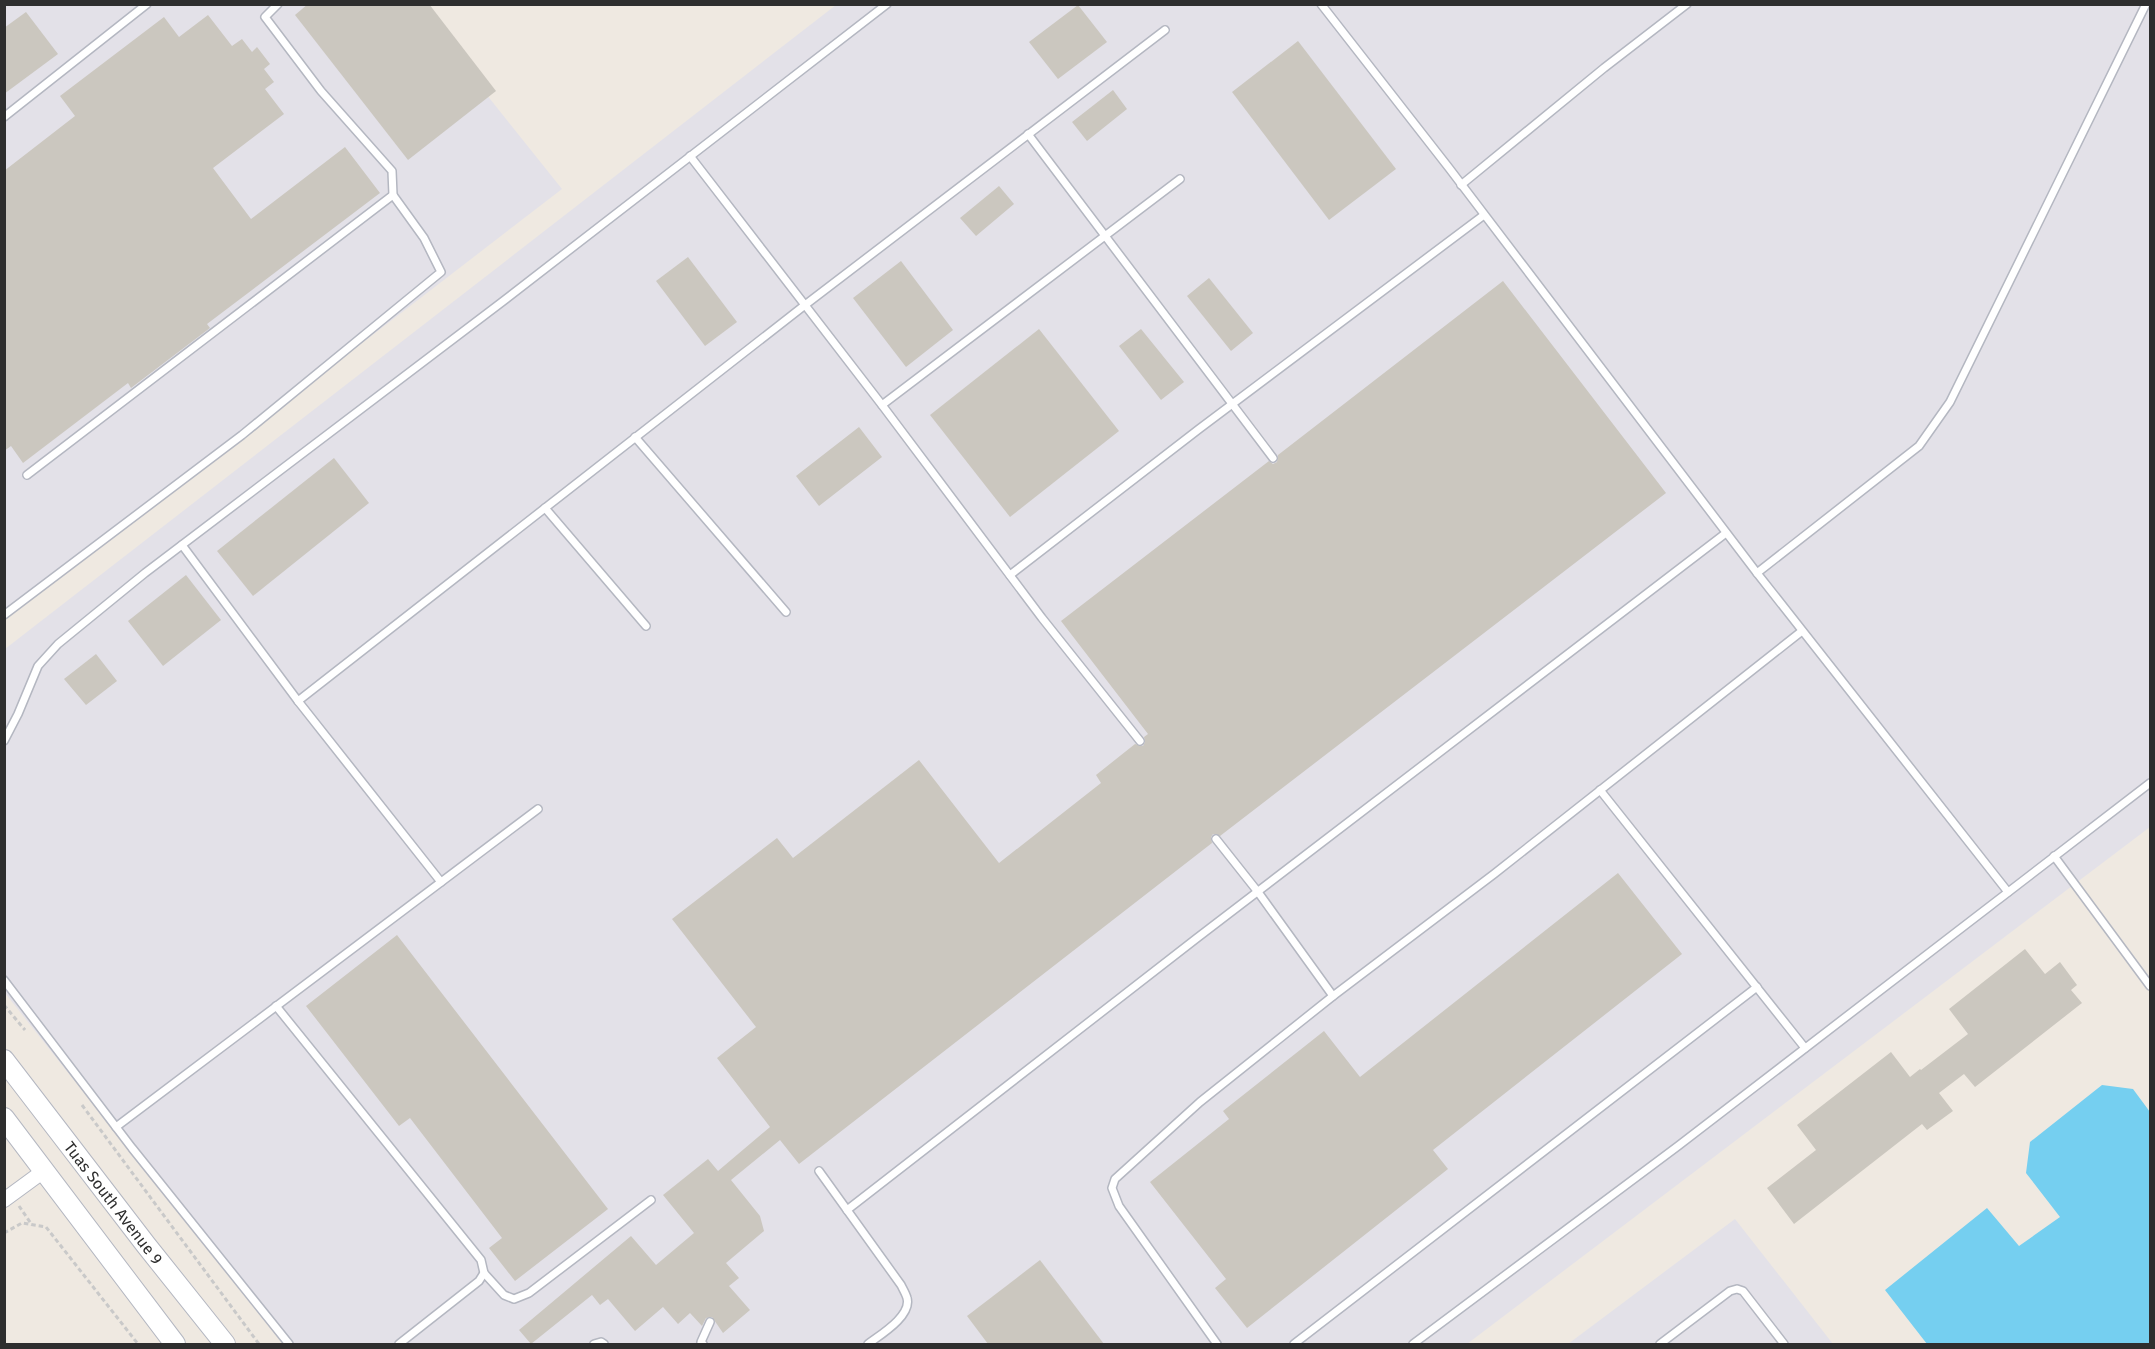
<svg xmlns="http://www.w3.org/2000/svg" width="2155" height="1349" font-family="'Fira Sans',sans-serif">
<rect width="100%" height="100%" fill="#efe9e1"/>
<g fill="#e3e1e8">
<path d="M7 4 415 5 562 189 5 618 4 5Z"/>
<path d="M836 5H2150V827L1467 1344H283L5 993V649Z"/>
<path d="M1735 1219 1833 1344H1568Z"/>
</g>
<path fill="#75cff0" d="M2102 1085 2133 1089 2150 1112V1344H1927L1885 1290 1987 1208 2019 1246 2060 1217 2026 1173 2030 1142Z"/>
<g fill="#cbc7bf">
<path d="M308 4H429L496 91 408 160 295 15Z"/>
<path d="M1078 5 1107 42 1058 79 1029 42Z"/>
<path d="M26 12 58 54 4 94V28Z"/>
<path d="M208 15 232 46 242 39 252 52 257 47 270 64 264 69 274 82 265 89 284 114 213 168 251 219 345 147 380 193 207 324 210 328 131 388 128 383 23 463 11 446 4 451V171L75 116 60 96 164 17 179 37Z"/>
<path d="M1298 41 1396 169 1329 220 1232 92Z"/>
<path d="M1113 90 1127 109 1087 141 1072 122Z"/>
<path d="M999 186 1014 204 976 236 960 218Z"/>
<path d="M688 257 737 322 705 346 656 281Z"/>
<path d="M901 261 953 330 906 367 853 298Z"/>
<path d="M1209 278 1253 333 1231 351 1187 296Z"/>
<path d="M1503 281 1666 493 1220 836 1213 834 1211 837 1212 843 799 1164 780 1140 731 1180 760 1216 764 1231 726 1263 739 1278 729 1286 750 1310 723 1333 712 1317 706 1318 702 1326 690 1313 678 1324 663 1307 635 1331 608 1299 600 1305 592 1295 531 1344 519 1330 631 1236 656 1265 694 1233 663 1195 708 1159 718 1171 770 1127 717 1058 756 1027 672 919 777 838 793 858 919 760 999 863 1101 783 1096 775 1135 744 1143 746 1145 742 1144 737 1148 734 1061 621 1269 461 1273 464 1277 462 1278 455Z"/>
<path d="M1039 329 1119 431 1010 517 930 415Z"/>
<path d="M1141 329 1184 382 1161 400 1119 346Z"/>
<path d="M859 427 882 457 819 506 796 476Z"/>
<path d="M334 458 369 503 253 596 217 551Z"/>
<path d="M186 575 221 620 163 666 128 621Z"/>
<path d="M96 654 117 681 86 705 64 679Z"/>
<path d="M1618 873 1682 954 1433 1150 1448 1169 1247 1328 1215 1288 1226 1279 1150 1182 1229 1119 1223 1111 1324 1031 1360 1077Z"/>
<path d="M397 935 608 1209 515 1281 489 1248 502 1238 410 1118 399 1126 306 1006Z"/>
<path d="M2025 949 2045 974 2060 962 2077 985 2071 990 2082 1003 1975 1087 1964 1074 1939 1093 1953 1111 1927 1130 1922 1124 1794 1224 1767 1188 1816 1150 1797 1125 1891 1052 1910 1077 1920 1069 1921 1070 1968 1034 1949 1009Z"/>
<path d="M1040 1260 1104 1344H988L967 1316Z"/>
</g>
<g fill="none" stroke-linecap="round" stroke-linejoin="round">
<g stroke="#b4b7c1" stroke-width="10">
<g id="lane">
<path d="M1321 4 1449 168 1757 573 2008 892"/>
<path d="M4 117 147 4"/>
<path d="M1028 134 1273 458"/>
<path d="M690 156 882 405 1042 618 1140 741"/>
<path d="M1461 185 1604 68 1687 4"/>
<path d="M882 405 1180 179"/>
<path d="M635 437 786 612"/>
<path d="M27 475 393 195"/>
<path d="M545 508 646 626"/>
<path d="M182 545 298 701 441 882"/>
<path d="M1757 573 1919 446 1950 402 2146 4"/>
<path d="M1010 575 1199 429 1484 215"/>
<path d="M4 615 242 435 441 272 424 238 393 195 392 171 321 91 265 17 278 4"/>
<path d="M298 701 805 305 1165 30"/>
<path d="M4 741 18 714 38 666 58 644 145 573 502 302 887 4"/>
<path d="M1600 790 1805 1048"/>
<path d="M1216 839 1258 892 1333 996"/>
<path d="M2054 856 2150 986"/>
<path d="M4 980 132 1148 289 1344"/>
<path d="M276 1006 481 1260 484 1273 504 1295 514 1299 529 1293 651 1200"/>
<path d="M116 1127 538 809"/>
<path d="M819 1171 901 1285C903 1289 906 1294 907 1298 912 1316 880 1335 868 1344"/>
<path d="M847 1210 1197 938 1726 533"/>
<path d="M399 1344 479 1281 484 1273"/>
<path d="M594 1344 601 1342 604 1344"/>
<path d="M703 1344 701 1342 710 1322"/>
<path d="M1217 1344 1119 1206 1112 1188 1115 1179 1200 1102 1333 996 1494 874 1802 631"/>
<path d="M1294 1344 1757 987"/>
<path d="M1413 1344 1678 1146 2150 783"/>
<path d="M1660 1344 1730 1291 1737 1289 1743 1291 1784 1344"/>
</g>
</g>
<g stroke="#b4b7c1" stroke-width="16">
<path id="street" d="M4 1200 45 1170"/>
</g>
<g stroke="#b4b7c1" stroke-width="22">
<g id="secondary">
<path id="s1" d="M4 1060 146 1245 225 1344"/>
<path d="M4 1118 175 1344"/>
</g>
</g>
<g stroke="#c9c9c9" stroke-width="3" stroke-dasharray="4.5 3" stroke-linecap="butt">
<path d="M4 1005 25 1030"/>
<path d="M82 1105 259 1344"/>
<path d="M19 1206 32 1225"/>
<path d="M4 1233 22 1223 46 1227 138 1344"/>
</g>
<use href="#lane" stroke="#fff" stroke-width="7"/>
<use href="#street" stroke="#fff" stroke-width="14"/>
<use href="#secondary" stroke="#fff" stroke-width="20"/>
</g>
<g text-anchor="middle" stroke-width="4.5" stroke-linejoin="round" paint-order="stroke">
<g font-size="16" fill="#2e2e2e" stroke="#fff">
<text dy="6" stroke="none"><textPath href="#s1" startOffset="180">Tuas South Avenue 9</textPath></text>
</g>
</g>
<rect width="2155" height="1349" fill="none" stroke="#2e2e2e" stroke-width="12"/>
</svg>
